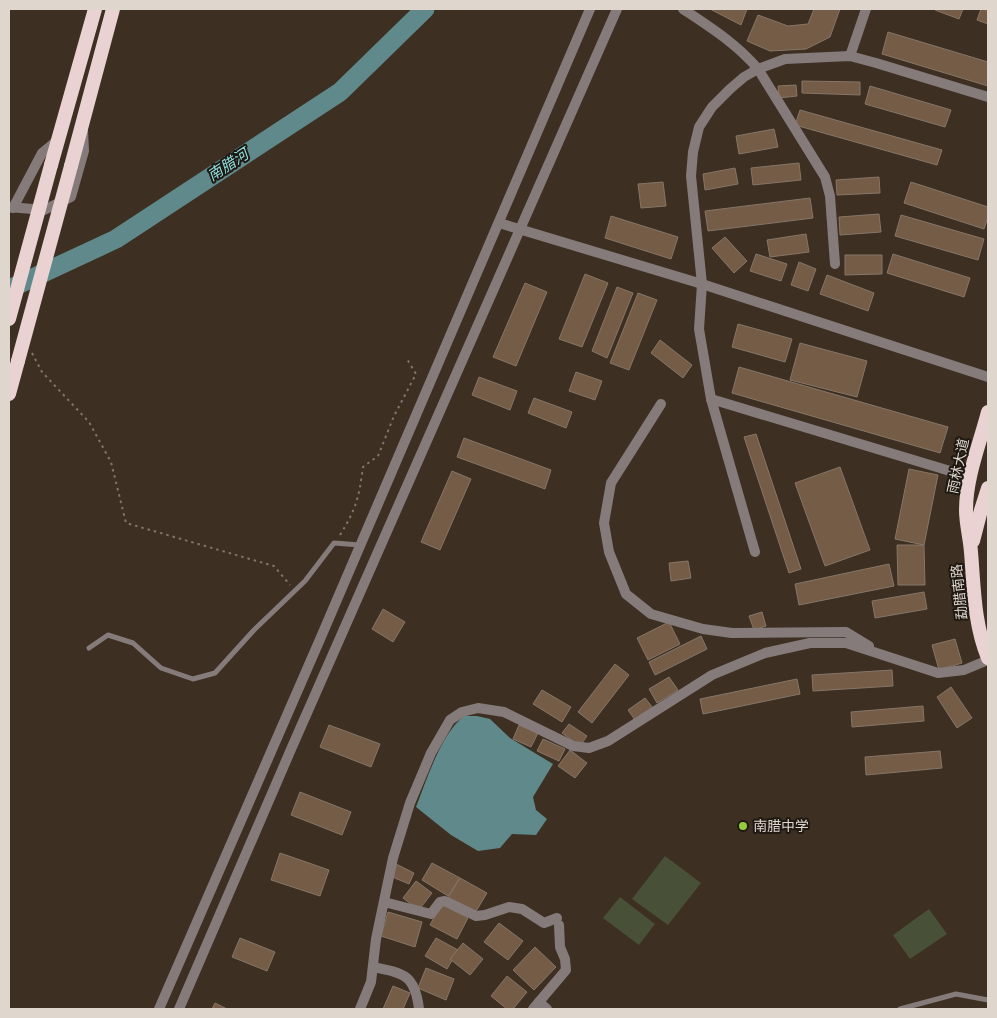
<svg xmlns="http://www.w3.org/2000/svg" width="997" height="1018" font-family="'Fira Sans','Noto Sans SC',sans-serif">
<rect width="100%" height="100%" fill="#3d2f22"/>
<g fill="#485037">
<path d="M665 856 701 883 668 925 632 899Z"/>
<path d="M620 897 655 924 639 945 603 918Z"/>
<path d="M929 909 947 934 910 959 893 935Z"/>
</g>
<path fill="#5f898a" d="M464 716H477L490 719 510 738 553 764 533 797 536 810 547 819 536 835 512 834 500 848 478 851 451 835 416 807C427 779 441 734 464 716Z"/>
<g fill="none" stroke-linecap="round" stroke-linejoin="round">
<path stroke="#5f898a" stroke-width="19" d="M9 289 116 239 340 92 425 9"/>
</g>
<g fill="#755c46" stroke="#867668">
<path d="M710 9H747L741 25Z"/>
<path d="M814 9H840L830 37 806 49 770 51 747 41 758 15 788 26 808 24Z"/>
<path d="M936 9H963L959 19 935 10Z"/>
<path d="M981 9H988V24L977 20Z"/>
<path d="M888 32 988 62V86L882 54Z"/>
<path d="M802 81 860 82V95L802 93Z"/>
<path d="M796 85 797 96 779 98 778 86Z"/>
<path d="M870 86 951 110 945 127 865 104Z"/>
<path d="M800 110 942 150 937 165 795 125Z"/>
<path d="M774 129 778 147 739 154 736 136Z"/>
<path d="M799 163 801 180 753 185 751 168Z"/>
<path d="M735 168 738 184 705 190 703 174Z"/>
<path d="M879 177 880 193 837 195 836 180Z"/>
<path d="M663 182 666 206 641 208 638 184Z"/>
<path d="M911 182 988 207V217L984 229 904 203Z"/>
<path d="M810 198 813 218 708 231 705 211Z"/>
<path d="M879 214 881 232 840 235 839 217Z"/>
<path d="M901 215 984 239 978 260 895 236Z"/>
<path d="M611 216 678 237 671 259 605 238Z"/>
<path d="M806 234 809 252 770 257 767 240Z"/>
<path d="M725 237 747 261 734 273 712 248Z"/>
<path d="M756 254 787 264 781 281 750 271Z"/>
<path d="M893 254 970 278 964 297 887 273Z"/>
<path d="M845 255H882V274L845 275Z"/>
<path d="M799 262 816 269 808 291 791 285Z"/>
<path d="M585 274 608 283 582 347 559 339Z"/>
<path d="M827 275 874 293 868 311 820 294Z"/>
<path d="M525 283 547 292 516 366 493 357Z"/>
<path d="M617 287 633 293 607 358 592 351Z"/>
<path d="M638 293 657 300 629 370 610 363Z"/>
<path d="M738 324 792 339 785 362 732 347Z"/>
<path d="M660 340 692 365 683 378 651 353Z"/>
<path d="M800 343 867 361 857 397 790 380Z"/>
<path d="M739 367 948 427 940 453 732 393Z"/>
<path d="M576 372 602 381 595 400 569 391Z"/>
<path d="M479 377 517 391 510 410 472 395Z"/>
<path d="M534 398 572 412 566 428 528 413Z"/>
<path d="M756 434 801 569 789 573 744 437Z"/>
<path d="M464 438 551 470 545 489 457 457Z"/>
<path d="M840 467 870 550 825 566 795 483Z"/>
<path d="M909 469 938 475 924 545 895 539Z"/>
<path d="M452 471 471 479 440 550 421 542Z"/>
<path d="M897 545H924L925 585H898Z"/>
<path d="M688 561 691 578 671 581 669 563Z"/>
<path d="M889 564 894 586 799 605 795 584Z"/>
<path d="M924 592 927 609 875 618 872 601Z"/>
<path d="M383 609 405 622 393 642 372 629Z"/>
<path d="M762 612 766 626 754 630 749 616Z"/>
<path d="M669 622 680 644 648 660 637 638Z"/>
<path d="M701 636 707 649 655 675 649 662Z"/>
<path d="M955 639 962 663 939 670 932 645Z"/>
<path d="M615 664 629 675 592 723 578 712Z"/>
<path d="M892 670 893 686 813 691 812 675Z"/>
<path d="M669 677 678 690 657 703 649 689Z"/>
<path d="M797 679 800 694 703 714 700 699Z"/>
<path d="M951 687 972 718 957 728 937 697Z"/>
<path d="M542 690 571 707 562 722 533 704Z"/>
<path d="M645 698 653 708 635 720 628 710Z"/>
<path d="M923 706 924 721 852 727 851 712Z"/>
<path d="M569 724 587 736 580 746 562 733Z"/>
<path d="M329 725 380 744 371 767 320 747Z"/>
<path d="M519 725 538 733 531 747 513 739Z"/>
<path d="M543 739 565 749 559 761 537 751Z"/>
<path d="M570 750 587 763 575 778 558 766Z"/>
<path d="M940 751 942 768 866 775 865 757Z"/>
<path d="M300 792 351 812 342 835 291 815Z"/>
<path d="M280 853 329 870 320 896 271 880Z"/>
<path d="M432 863 460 878 448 896 422 880Z"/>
<path d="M396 864 414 873 409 884 390 876Z"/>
<path d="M460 878 487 893 475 913 448 898Z"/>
<path d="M416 881 432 893 419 910 403 898Z"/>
<path d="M441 904 468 918 457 939 430 925Z"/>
<path d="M388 912 422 922 415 947 381 936Z"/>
<path d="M499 923 523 941 508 960 484 942Z"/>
<path d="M240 938 275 952 267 971 232 957Z"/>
<path d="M436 938 458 950 447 969 425 956Z"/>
<path d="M463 943 483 959 470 975 450 959Z"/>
<path d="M535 947 556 967 534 990 513 970Z"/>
<path d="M426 968 454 979 446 1000 418 988Z"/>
<path d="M507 976 527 992 513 1009H507L491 996Z"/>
<path d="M393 986 410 993 403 1009H383Z"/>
<path d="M215 1003 227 1009H212Z"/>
</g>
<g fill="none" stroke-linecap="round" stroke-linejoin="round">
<g stroke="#81756a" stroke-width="2" stroke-dasharray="2.5 4" stroke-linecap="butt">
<path d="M32 353 42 372 89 422 111 462 126 523 274 566 290 585"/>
<path d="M340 535C356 509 359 498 363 467L378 456 394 416 416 374 407 359"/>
</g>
<g stroke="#867b7b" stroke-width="5">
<path d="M89 648 108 635 133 643 161 668 193 679 215 673 254 630 305 581 334 543 360 545"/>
<path d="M900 1009 956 994 988 1000"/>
</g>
<g stroke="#867b7b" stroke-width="10">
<path d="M683 9C710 27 737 44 758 69L825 177 830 196 835 264"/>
<path d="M850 56 866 9"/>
<path d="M9 207 44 210 71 197 84 151 83 130"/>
<path d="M13 208 42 153 59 139"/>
<path d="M711 399 970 477"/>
<path d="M661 404 611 483 604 523 609 552 626 594 651 614 703 629 732 633 846 632 869 646"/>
<path d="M755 552 711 399 699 329 702 284 691 176 693 152 699 127 712 107 730 89 744 77 758 69 785 59 850 56 876 63 988 97"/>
<path d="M384 902 431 914 440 902 445 901 476 916 485 915 509 907 522 909 544 923 557 918"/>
<path d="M373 967C404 973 415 975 419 1009"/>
<path d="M539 1002 547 1009"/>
<path d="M360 1009 371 982 376 939 393 858 410 803 431 753 450 720 462 712 478 708 504 712 573 746 589 748 608 741 712 675 765 653 810 643H846L938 673 964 670 988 660"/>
<path d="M533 1009 566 970 565 959 560 947 559 925"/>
</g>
<g stroke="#867b7b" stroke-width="10">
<path d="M499 223 702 284 988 377"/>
<path d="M159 1009 321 637 590 9"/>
<path d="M179 1009 292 747 617 9"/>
</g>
<g stroke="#ead2d2" stroke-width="14">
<path d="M51 165 95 9"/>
<path d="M71 166 113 9"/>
<path d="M9 394 18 361"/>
<path d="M988 412C980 443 966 477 966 510 966 524 970 538 971 552 974 588 974 624 988 658"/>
<path d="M973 541 981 510 988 488"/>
</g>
<g stroke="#ead2d2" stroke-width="14">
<path d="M9 319 51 165"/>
<path d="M18 361 71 166"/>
</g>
</g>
<circle fill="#93cc3d" stroke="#1f1913" stroke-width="2" cx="743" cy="826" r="5"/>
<g text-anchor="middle" stroke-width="4" stroke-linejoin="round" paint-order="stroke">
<g font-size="14" fill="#dfd6ce" stroke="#1f1913">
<text transform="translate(958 466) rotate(-78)" y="5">雨林大道</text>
<text transform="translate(959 592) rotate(-96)" y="5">勐腊南路</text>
</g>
<g font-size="14" fill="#dfd6ce" stroke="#1f1913" text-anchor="start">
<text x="753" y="831">南腊中学</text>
</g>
<g font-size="15" font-style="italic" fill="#90dddf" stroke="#1f1913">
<text transform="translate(228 165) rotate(-33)" y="5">南腊河</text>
</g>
</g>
<rect width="997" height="1018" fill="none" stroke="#dfd6ce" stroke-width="20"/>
</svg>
